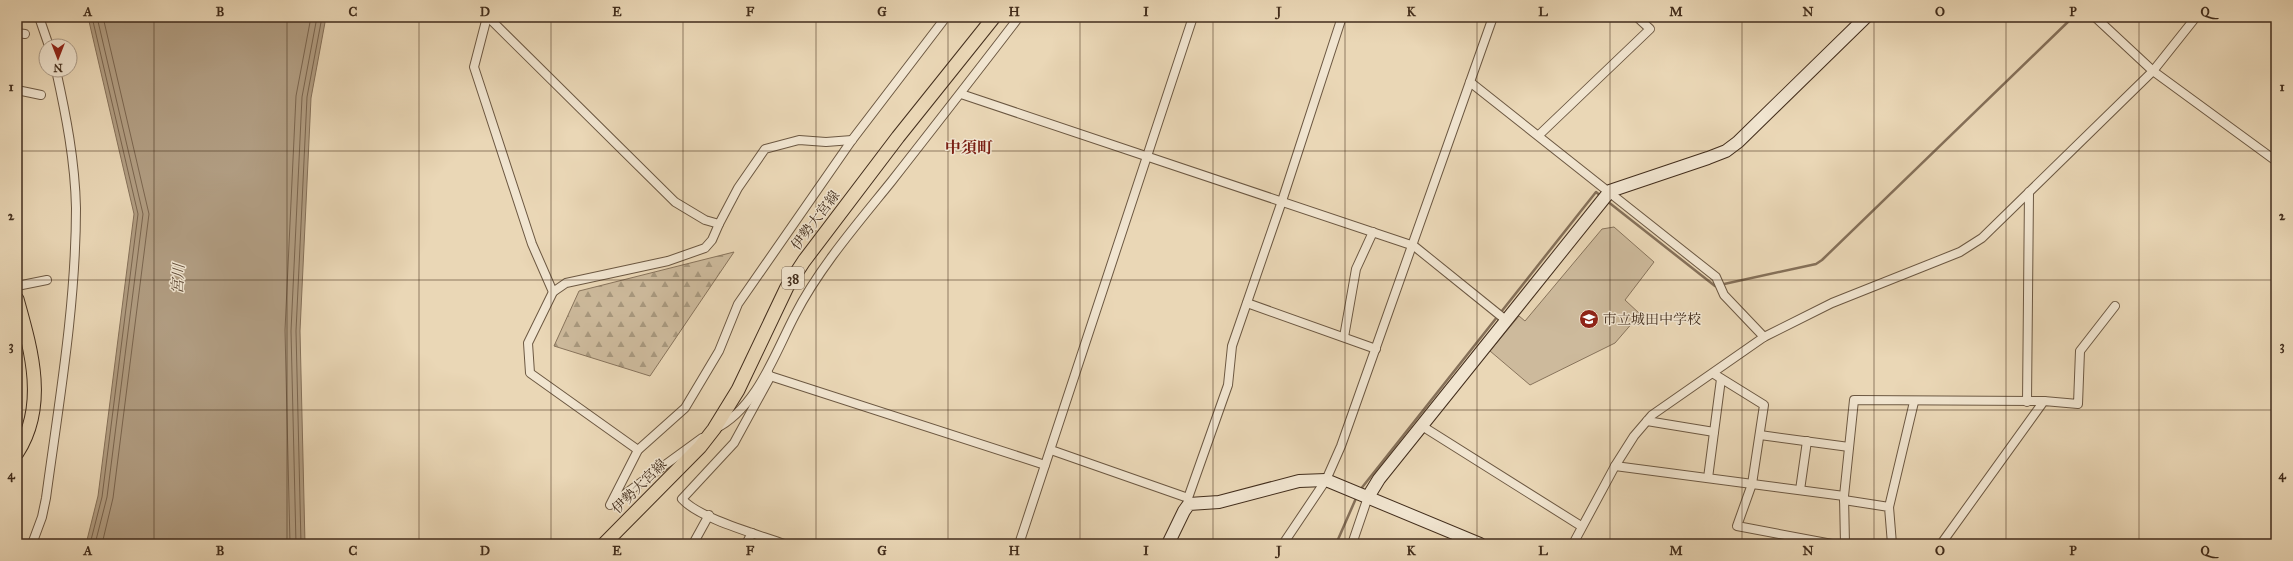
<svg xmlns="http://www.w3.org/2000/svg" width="2293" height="561" font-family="'IM FELL Great Primer','Noto Serif JP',serif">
<defs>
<pattern id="forest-firs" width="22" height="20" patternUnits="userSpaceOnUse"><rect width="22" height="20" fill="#cdba9c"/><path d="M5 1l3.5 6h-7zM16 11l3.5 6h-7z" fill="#a8987e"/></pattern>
</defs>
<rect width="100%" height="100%" fill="#ead7b6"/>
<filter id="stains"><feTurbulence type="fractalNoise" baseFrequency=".005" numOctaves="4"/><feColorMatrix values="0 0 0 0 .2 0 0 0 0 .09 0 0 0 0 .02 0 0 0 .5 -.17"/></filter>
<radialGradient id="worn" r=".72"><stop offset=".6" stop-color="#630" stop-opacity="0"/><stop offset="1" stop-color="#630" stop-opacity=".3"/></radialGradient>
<path fill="#cdba9c" stroke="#88745c" d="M1614 227 1654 262 1625 300 1640 314 1615 343 1530 385 1490 351 1519 316 1525 321 1602 229Z"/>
<path fill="url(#forest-firs)" stroke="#88745c" d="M734 252 650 376 554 346 579 291Z"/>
<path fill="#b19d82" stroke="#857059" d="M88 17H326L311 98 300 331 305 544H86L98 496 134 214Z"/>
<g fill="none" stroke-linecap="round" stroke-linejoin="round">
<g stroke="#7a654f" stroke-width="1">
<path d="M90 544 102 497 138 214 92 17"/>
<path d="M95 544 107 497 143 214 97 17"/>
<path d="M102 544 113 498 149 214 103 17"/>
<path d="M290 544 285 330 296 96 311 17"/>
<path d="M296 544 291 331 302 97 317 17"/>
<path d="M301 544 296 331 307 97 322 17"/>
</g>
<g stroke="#857059" stroke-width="2.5">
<path d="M1607 201 1715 286 1816 264 1822 260 2073 17"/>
<path d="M1360 490 1596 192 1602 197"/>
<path d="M1336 544 1357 496"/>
</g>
<g stroke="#6c5842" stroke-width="10">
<g id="street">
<path d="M39 17 49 46"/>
<path d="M487 17 474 67 532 244 553 292 528 343 530 373 638 450"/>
<path d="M488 17 675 202 705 220 719 224 738 188 765 149 799 140 826 142 852 140"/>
<path d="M2095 17 2153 71 2276 161"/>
<path d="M17 33 25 34"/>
<path d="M1470 82 1716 277 1724 295 1764 337"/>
<path d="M17 90 41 95"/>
<path d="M961 94 1414 246 1507 321"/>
<path d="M1539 135 1650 29 1637 17"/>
<path d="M17 286 47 280"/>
<path d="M553 292 566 283 668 261 705 248 712 240 719 224"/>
<path d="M1247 303 1376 349"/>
<path d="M1344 337 1356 269 1373 232"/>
<path d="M768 373 770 376 1045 465"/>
<path d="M1714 374 1764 405 1752 484 1737 526 1832 544"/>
<path d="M769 379 734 443 682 499C700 519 757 534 784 544"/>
<path d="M2027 402 2029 192"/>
<path d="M1647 421 1714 432"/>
<path d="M1422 426 1581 526"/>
<path d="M715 429C757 408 775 353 795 315 819 268 858 223 891 182 934 127 977 72 1019 17"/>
<path d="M1760 435 1849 447"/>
<path d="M702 438 610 505 638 450 685 408 719 351 738 304 852 140 946 17"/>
<path d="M1051 450 1188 498"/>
<path d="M1615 466 1844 496 1845 544"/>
<path d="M1708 478 1721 379"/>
<path d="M17 479V516"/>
<path d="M1800 490 1807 441"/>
<path d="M1844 496 1854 400 2044 401"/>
<path d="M1844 500 1889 507 1892 544"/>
<path d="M1189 504 1188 498 1228 385 1232 346 1282 201 1342 17"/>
<path d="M1889 507 1914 402"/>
<path d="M32 544 42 517 46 498C59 402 76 305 76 208 75 161 66 115 56 70"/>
<path d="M693 544 709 515"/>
<path d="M746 544 752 533"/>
<path d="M1019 544 1193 17"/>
<path d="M1283 544 1326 480 1341 446 1493 17"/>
<path d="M1352 544 1368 497"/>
<path d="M1573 544 1615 466 1634 436 1652 415 1764 337 1832 303 1960 252 1982 238 2153 71 2196 17"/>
<path d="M1941 544 2044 401 2078 404 2080 351 2115 306"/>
<path d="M2276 544V543"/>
</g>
</g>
<g stroke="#422d1c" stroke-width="14">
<g id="secondary">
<path d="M1368 497 1379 479 1610 191 1708 158 1726 151 1738 142 1866 17"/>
<path d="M1168 544 1184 511 1189 504 1219 502 1299 481 1326 480 1480 544"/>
</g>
</g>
<g stroke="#422d1c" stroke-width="15">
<g id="primary">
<path d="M17 299C31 349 48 405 17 453"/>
<path d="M604 544 700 447 714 429 738 390 787 287 804 261 898 137 994 17"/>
</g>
</g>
<use href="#street" stroke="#f1e5d0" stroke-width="8"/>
<use href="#secondary" stroke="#f1e5d0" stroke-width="12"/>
<use href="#primary" stroke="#ead7b6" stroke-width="13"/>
</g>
<path fill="none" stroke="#422d1c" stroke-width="1" stroke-opacity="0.55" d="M154 17V544M287 17V544M419 17V544M551 17V544M683 17V544M816 17V544M948 17V544M1080 17V544M1213 17V544M1345 17V544M1477 17V544M1610 17V544M1742 17V544M1874 17V544M2006 17V544M2139 17V544M17 151H2276M17 280H2276M17 410H2276"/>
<defs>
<g id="school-disc" transform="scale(1)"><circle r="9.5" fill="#8f2418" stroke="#f1e5d0"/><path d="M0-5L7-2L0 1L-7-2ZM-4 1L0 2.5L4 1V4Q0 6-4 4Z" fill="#fff"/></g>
</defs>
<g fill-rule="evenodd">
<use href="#school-disc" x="1589" y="319"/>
</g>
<g text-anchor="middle" stroke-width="3" stroke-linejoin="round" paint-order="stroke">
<rect fill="#f1e5d0" stroke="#766452" stroke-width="1" x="782" y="267" width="22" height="22" rx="3"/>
<g font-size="13" font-weight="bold" fill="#422d1c">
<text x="793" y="283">38</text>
</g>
<g font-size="14" fill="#422d1c" stroke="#f1e5d0">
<text transform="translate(815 220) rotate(-53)" y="5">伊勢大宮線</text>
<text transform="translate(639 486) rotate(-45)" y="5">伊勢大宮線</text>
</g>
<g font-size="14" fill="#422d1c" stroke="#f1e5d0" text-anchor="start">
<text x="1603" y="324">市立城田中学校</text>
</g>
<g font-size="15" font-style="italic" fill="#5e4936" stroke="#f1e5d0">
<text transform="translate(178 279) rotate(-86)" y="5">宮川</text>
</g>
<g font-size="16" font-weight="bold" fill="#7a1f14" stroke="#f1e5d0">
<text x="969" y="153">中須町</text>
</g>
</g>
<rect width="2293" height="561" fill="none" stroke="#ead7b6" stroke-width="44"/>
<g transform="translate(58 58) rotate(180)"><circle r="19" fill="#f1e5d0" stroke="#ab9b88"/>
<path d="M0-3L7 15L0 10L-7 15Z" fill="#8f2418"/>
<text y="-6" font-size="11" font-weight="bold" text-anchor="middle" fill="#422d1c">N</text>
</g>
<rect x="22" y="22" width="2249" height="517" fill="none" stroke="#422d1c" stroke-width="1.5"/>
<g font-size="13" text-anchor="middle" font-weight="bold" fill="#422d1c">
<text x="88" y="16">A</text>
<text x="220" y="16">B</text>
<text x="353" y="16">C</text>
<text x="485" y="16">D</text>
<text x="617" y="16">E</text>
<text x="750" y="16">F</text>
<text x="882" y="16">G</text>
<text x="1014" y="16">H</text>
<text x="1146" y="16">I</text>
<text x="1279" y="16">J</text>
<text x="1411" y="16">K</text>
<text x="1543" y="16">L</text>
<text x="1676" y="16">M</text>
<text x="1808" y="16">N</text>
<text x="1940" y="16">O</text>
<text x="2073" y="16">P</text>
<text x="2205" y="16">Q</text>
<text x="11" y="91">1</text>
<text x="2282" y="91">1</text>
<text x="11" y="220">2</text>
<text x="2282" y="220">2</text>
<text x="11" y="350">3</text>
<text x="2282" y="350">3</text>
<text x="11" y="479">4</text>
<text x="2282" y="479">4</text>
<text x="88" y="555">A</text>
<text x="220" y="555">B</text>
<text x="353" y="555">C</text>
<text x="485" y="555">D</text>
<text x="617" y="555">E</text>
<text x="750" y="555">F</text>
<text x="882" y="555">G</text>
<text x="1014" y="555">H</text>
<text x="1146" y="555">I</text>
<text x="1279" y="555">J</text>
<text x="1411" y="555">K</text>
<text x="1543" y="555">L</text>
<text x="1676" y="555">M</text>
<text x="1808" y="555">N</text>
<text x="1940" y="555">O</text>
<text x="2073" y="555">P</text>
<text x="2205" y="555">Q</text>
</g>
<rect width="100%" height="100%" filter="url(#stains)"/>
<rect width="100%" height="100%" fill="url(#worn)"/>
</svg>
